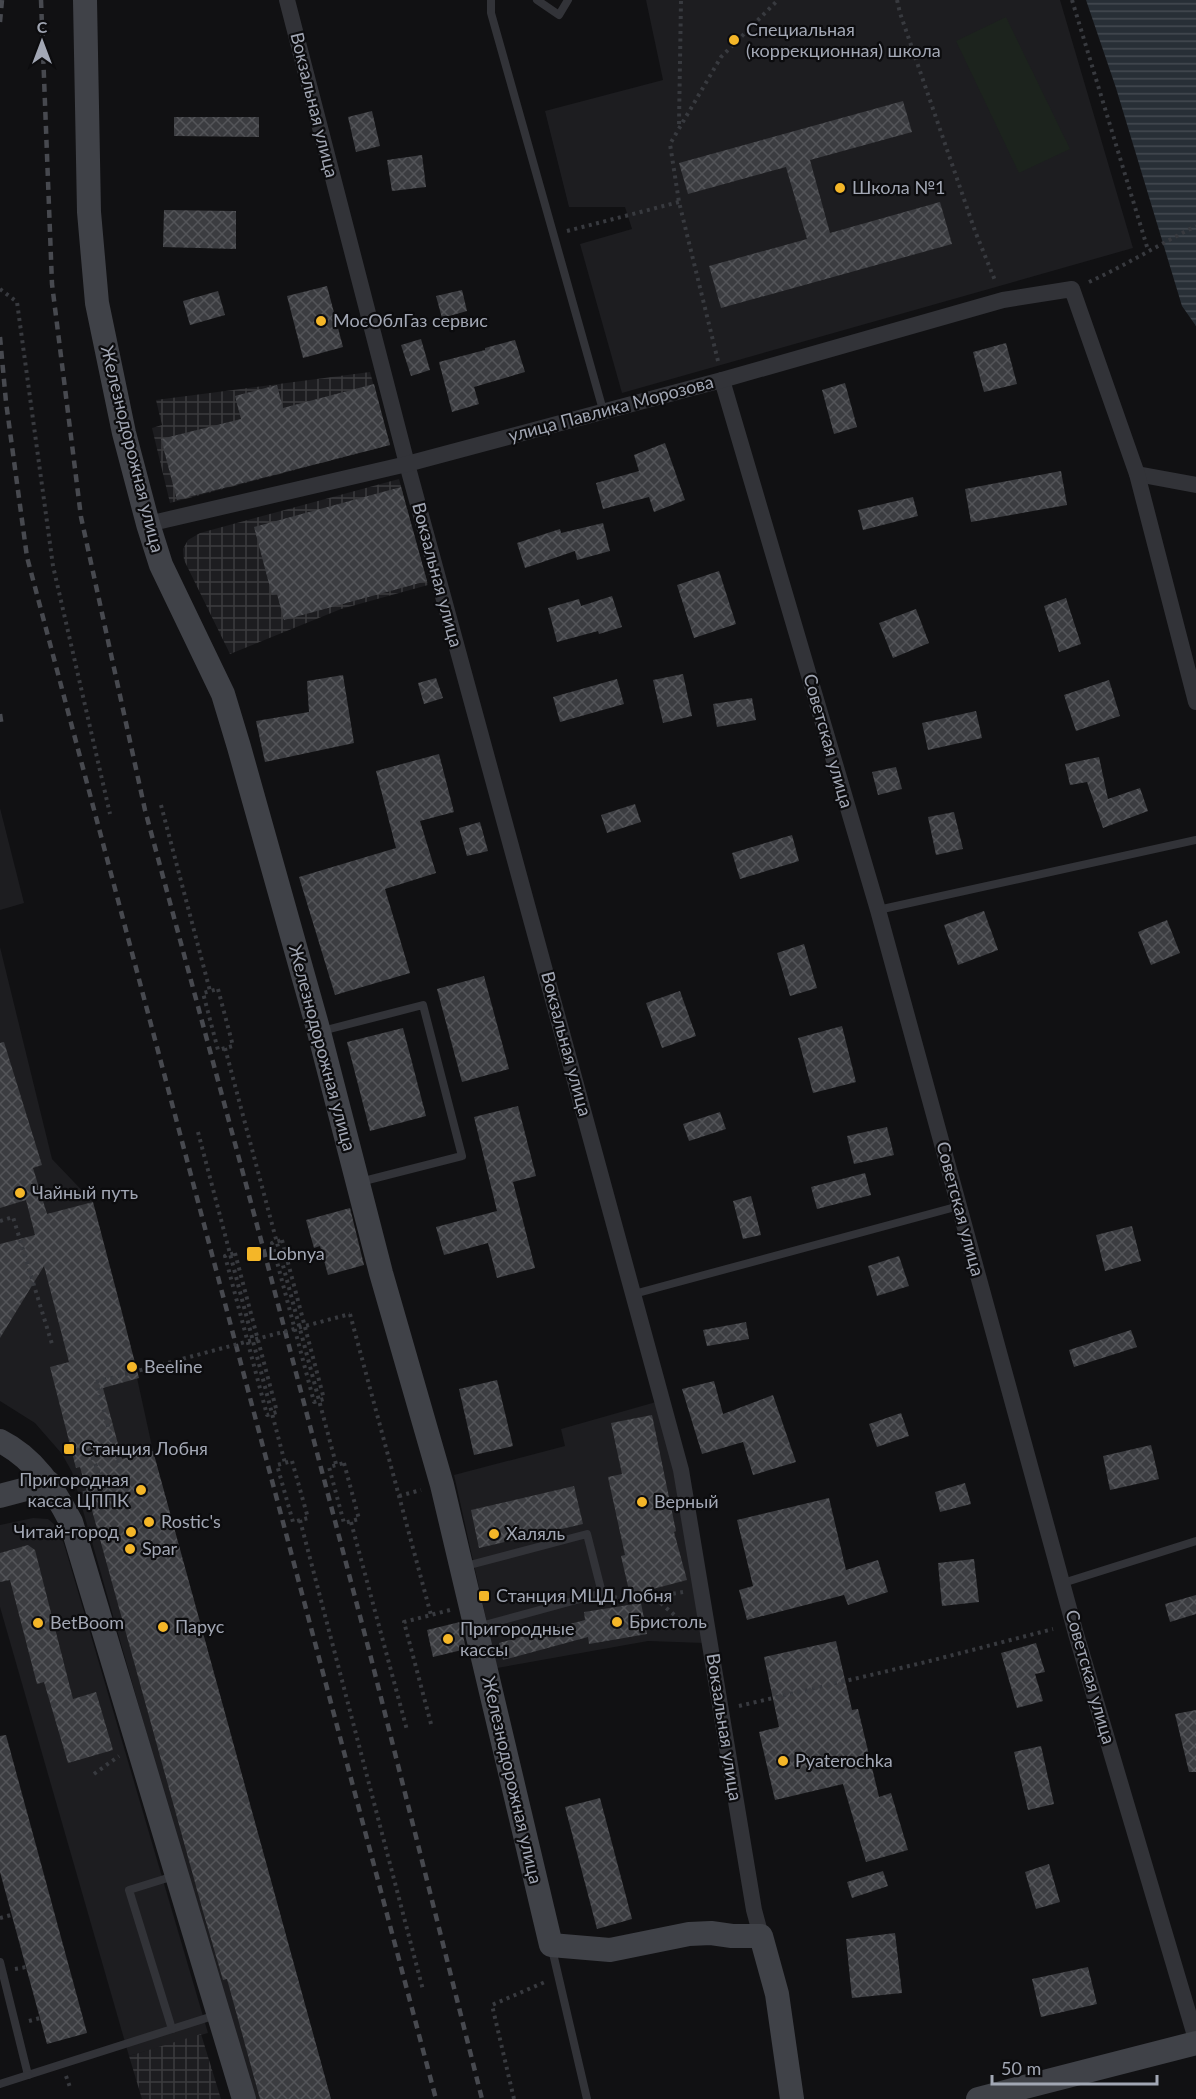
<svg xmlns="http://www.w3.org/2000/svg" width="1196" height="2099" font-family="Lato,sans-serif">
<defs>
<pattern id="industrial-grid" width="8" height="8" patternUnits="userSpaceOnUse" patternTransform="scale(1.5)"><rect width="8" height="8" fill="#1d1d20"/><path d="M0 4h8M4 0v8" fill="none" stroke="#3b3b3e"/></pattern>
<pattern id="water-rules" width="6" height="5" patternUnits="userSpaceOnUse" patternTransform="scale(1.5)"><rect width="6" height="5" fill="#282f36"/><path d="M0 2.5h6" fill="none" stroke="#444a51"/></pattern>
<pattern id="building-cross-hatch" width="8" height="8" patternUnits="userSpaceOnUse" patternTransform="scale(1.5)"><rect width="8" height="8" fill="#3b3c40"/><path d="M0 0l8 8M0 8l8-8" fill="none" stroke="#545559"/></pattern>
</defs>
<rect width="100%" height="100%" fill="#111113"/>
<g fill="#1d1d20">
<path d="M646 0H1060L1133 248 622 393 580 244 632 229 625 207H569L545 111 663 80Z"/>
<path d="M0 808 24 903 0 910Z"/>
<path d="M0 947 52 1159 93 1202 125 1323 153 1451 331 2099H256L220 1991 72 1472 62 1454 35 1423 0 1401Z"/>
<path d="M656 1402 689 1514 704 1643 648 1641 497 1668 454 1475 565 1446 561 1429Z"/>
<path d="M33 1518 48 1519 56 1526 64 1544 208 2033 129 2056 0 1607V1525Z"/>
</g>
<g fill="url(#industrial-grid)">
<path d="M370 372 390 445 170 503 152 428 162 425 156 400Z"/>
<path d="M399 479 428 585 341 609 230 654 184 560 183 549 188 540 200 533Z"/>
<path d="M201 2034 221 2099H142L129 2056Z"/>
</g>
<path fill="#1c231d" d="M1006 17 1070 149 1019 173 956 41Z"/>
<path fill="url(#water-rules)" d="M1086 0H1196V326L1182 306 1116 88Z"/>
<g fill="url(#building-cross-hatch)">
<path d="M903 101 912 132 810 160 830 233 940 202 952 244 721 308 709 266 807 239 786 167 688 194 679 163Z"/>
<path d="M372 111 380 146 356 152 348 117Z"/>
<path d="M174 117H259V137L174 136Z"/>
<path d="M422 155 426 187 392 191 387 160Z"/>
<path d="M164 210 236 211V249L163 247Z"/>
<path d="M327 286 343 347 303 358 287 296Z"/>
<path d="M462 290 467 311 442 318 436 296Z"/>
<path d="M218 291 225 315 190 325 183 301Z"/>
<path d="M421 339 430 370 411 376 401 345Z"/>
<path d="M515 340 525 372 474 387 479 404 452 412 439 362 485 350V348Z"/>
<path d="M1006 343 1017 384 984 392 973 352Z"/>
<path d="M845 383 857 427 834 434 822 390Z"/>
<path d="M374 384 390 445 177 500 161 439 241 419 235 396 277 385 283 408Z"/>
<path d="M665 443 685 500 654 512 649 497 603 509 596 483 639 471 634 455Z"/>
<path d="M1061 471 1067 505 971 522 965 489Z"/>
<path d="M401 487 427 581 284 620 277 594 272 595 254 527Z"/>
<path d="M913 497 918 516 863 530 858 510Z"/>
<path d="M603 523 610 551 577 560 575 551 525 568 517 543 560 529 561 533Z"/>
<path d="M719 571 736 624 694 638 677 585Z"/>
<path d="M612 596 622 627 599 634 598 631 557 642 548 608 579 599 581 606Z"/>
<path d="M1066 598 1081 644 1059 652 1044 606Z"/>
<path d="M916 609 929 643 893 658 879 623Z"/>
<path d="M683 674 692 716 663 723 653 680Z"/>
<path d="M343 675 354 743 265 762 256 721 309 712 307 681Z"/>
<path d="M436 678 443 698 424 704 418 683Z"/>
<path d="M617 679 624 704 560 722 553 697Z"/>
<path d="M1109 680 1120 716 1076 731 1064 695Z"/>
<path d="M752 698 756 720 717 727 713 704Z"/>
<path d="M976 711 982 738 928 750 922 723Z"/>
<path d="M439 754 454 812 420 821 436 873 385 889 410 973 335 995 299 877 396 848 376 771Z"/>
<path d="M1099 757 1108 799 1140 788 1148 811 1103 828 1087 782 1070 785 1065 764Z"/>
<path d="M896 767 902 789 878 795 872 772Z"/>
<path d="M635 804 641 822 607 833 601 815Z"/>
<path d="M954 812 963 849 936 855 928 817Z"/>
<path d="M480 822 488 851 467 856 459 828Z"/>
<path d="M792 835 799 861 740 879 732 853Z"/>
<path d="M984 911 998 950 958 965 944 925Z"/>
<path d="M1167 920 1180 953 1151 965 1138 932Z"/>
<path d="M804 944 817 988 790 996 777 953Z"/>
<path d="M484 976 509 1069 462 1082 437 989Z"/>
<path d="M680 991 696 1036 662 1048 646 1003Z"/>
<path d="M842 1026 856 1082 813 1093 798 1038Z"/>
<path d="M403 1028 426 1116 370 1131 347 1042Z"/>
<path d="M4 1042 42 1165 33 1168 47 1214 93 1202 139 1378 103 1388 122 1459 153 1451 331 2099H260L227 1979 223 1980 204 1915 80 1467 76 1468 50 1367 69 1362 44 1266 0 1338V1244L35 1235 26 1200 0 1208V1043Z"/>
<path d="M518 1106 536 1176 513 1182 535 1268 497 1278 488 1243 444 1255 436 1227 497 1211 474 1117Z"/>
<path d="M720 1112 726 1129 689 1141 683 1124Z"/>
<path d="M887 1127 894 1155 854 1164 847 1136Z"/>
<path d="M865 1173 871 1195 817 1209 811 1187Z"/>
<path d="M751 1196 761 1235 743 1239 733 1201Z"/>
<path d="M350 1208 364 1265 328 1275 320 1246 314 1248 306 1220Z"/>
<path d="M1132 1226 1141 1261 1105 1271 1096 1235Z"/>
<path d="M899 1256 909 1286 877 1296 868 1266Z"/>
<path d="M746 1322 749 1339 707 1346 703 1330Z"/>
<path d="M1131 1330 1137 1347 1074 1367 1069 1350Z"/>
<path d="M497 1380 513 1446 474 1455 459 1389Z"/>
<path d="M714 1381 723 1414 773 1395 796 1462 753 1475 743 1442 702 1454 682 1389Z"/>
<path d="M901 1413 909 1436 877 1447 869 1424Z"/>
<path d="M652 1415 676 1531 674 1532 687 1580 630 1595 621 1556 625 1555 608 1477 622 1474 611 1423Z"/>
<path d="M1151 1445 1159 1479 1110 1490 1103 1456Z"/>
<path d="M965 1483 971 1504 940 1512 935 1492Z"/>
<path d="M574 1486 583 1524 479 1548 471 1510Z"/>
<path d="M829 1498 846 1570 878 1560 888 1592 848 1605 844 1595 747 1620 739 1590 753 1586 737 1520Z"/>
<path d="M28 1545 35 1550 73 1699 96 1692 113 1750 68 1763 44 1682 37 1684 10 1580 0 1582V1553Z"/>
<path d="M974 1559 979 1602 942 1606 938 1563Z"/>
<path d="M1196 1595V1614L1170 1622 1165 1604Z"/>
<path d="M641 1603 647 1634 589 1644 588 1637 503 1660 499 1643 585 1620 584 1612Z"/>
<path d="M460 1622 466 1649 433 1657 427 1630Z"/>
<path d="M836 1641 852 1710 858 1709 879 1797 891 1793 908 1850 866 1862 843 1784 775 1800 759 1732 779 1727 764 1657Z"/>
<path d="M1036 1643 1045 1672 1035 1674 1043 1701 1017 1708 1001 1653Z"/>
<path d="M1196 1710V1772H1189L1175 1714Z"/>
<path d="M6 1735 87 2033 47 2044 0 1872V1736Z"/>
<path d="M1041 1746 1054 1804 1028 1810 1014 1752Z"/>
<path d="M600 1798 632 1919 597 1929 565 1807Z"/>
<path d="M1049 1864 1060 1902 1036 1909 1025 1872Z"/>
<path d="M883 1871 888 1886 852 1898 847 1882Z"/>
<path d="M895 1933 902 1993 852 1998 846 1939Z"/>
<path d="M1088 1967 1097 2004 1041 2017 1032 1979Z"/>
</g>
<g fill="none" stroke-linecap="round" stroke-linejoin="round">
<g stroke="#383a3f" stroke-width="4" stroke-dasharray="3 4.5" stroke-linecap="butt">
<path d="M897 0 900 13 975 231 996 283"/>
<path d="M1072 0 1148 250"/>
<path d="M679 124 681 0"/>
<path d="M567 231 679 202"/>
<path d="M1089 282C1126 265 1160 244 1196 226"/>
<path d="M0 289 17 302 53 566 110 814"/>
<path d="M718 361 679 202 670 144 721 57 778 0"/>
<path d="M161 805 210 991"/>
<path d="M218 989 233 1046 218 1050 203 993Z"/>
<path d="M225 1048 336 1464"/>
<path d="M198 1132 285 1463"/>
<path d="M0 1221 13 1217 52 1344"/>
<path d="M282 1240 324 1399 314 1402 272 1243Z"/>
<path d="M235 1253 277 1412 267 1415 225 1256Z"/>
<path d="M350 1314 431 1615"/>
<path d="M89 1450 97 1468 104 1494"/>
<path d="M292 1461 308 1518 293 1522 277 1465Z"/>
<path d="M344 1463 359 1519 344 1523 329 1467Z"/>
<path d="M399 1496 421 1490"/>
<path d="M87 1501 84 1489 122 1478 96 1382"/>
<path d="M300 1520 423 1990"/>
<path d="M351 1522 407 1730"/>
<path d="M614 1597 630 1601 683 1592"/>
<path d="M655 1598 688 1627"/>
<path d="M739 1706 926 1662 1053 1629"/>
<path d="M431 1724 404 1622 450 1610"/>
<path d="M94 1774 119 1756"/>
<path d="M0 1918 11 1915"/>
<path d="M15 1969 26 1967"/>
<path d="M29 2021 40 2018"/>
<path d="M66 2076 71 2090"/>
<path d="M514 2099 492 2005 545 1982"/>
</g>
<g stroke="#323338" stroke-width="8">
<path d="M491 0V13L603 410"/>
<path d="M537 0 559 15 568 0"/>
<path d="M878 910 1196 840"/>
<path d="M322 1031 423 1005 462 1156 360 1182"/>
<path d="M634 1294 959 1206"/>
<path d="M462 1567 587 1534 602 1593 477 1627"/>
<path d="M1063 1583 1196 1541"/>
<path d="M552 1949 587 2099"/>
<path d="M0 1962 28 2075 216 2015"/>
<path d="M172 2029 129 1890 174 1876"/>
<path d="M0 2084 28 2075"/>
</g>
<g stroke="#323338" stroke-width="16">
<path d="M287 0 407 464 681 1470 754 1910 761 1936"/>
<path d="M722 380 878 910 1076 1634 1196 2039"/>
<path d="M1137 474 1196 485"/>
<path d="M148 524 407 464 722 380 1003 300 1072 289 1137 474 1196 702"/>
</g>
<g stroke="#404248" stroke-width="24">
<path d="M85 0 89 212 97 303 124 433 148 524 161 565 223 694 239 747 319 1032 381 1273 442 1485 551 1945 610 1950 689 1934 711 1933 732 1936H761L777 1994 792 2099"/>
<path d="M0 1441C34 1458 54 1489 71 1522L244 2099"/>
<path d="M0 1496 49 1483"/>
<path d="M978 2099 1196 2043"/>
</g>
<g stroke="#47494f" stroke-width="4.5" stroke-dasharray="8 6" stroke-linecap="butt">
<path d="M41 0 52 284 81 517 145 810 264 1251 371 1658 482 2099"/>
<path d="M0 22 2 0"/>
<path d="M0 337 6 402 27 557 436 2099"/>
<path d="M0 714 2 727"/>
</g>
<path stroke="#383a3f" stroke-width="4" stroke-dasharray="3 4.5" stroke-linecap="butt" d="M96 1382 350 1314"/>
</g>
<g fill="#f4b628" stroke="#0c0c0e" stroke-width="2">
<circle cx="734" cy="40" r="6"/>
<circle cx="840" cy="188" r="6"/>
<circle cx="321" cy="321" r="6"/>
<circle cx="20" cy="1193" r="6"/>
<rect x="246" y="1246" width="16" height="16" rx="3"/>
<circle cx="132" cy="1367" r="6"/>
<rect x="63" y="1443" width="12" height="12" rx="3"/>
<circle cx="141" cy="1490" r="6"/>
<circle cx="642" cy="1502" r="6"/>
<circle cx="149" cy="1522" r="6"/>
<circle cx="131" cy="1532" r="6"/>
<circle cx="494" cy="1534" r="6"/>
<circle cx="130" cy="1549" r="6"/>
<rect x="478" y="1590" width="12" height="12" rx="3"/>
<circle cx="617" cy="1622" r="6"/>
<circle cx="38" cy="1623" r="6"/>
<circle cx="163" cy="1627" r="6"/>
<circle cx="448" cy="1639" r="6"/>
<circle cx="783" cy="1761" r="6"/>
</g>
<g text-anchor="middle" stroke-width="4.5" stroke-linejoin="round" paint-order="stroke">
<g font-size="18" fill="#a2a7b4" stroke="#0c0c0e" text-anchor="start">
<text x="746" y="36">Специальная<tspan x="746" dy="21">(коррекционная) школа</tspan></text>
<text x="852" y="194">Школа №1</text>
<text x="333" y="327">МосОблГаз сервис</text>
<text x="32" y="1199">Чайный путь</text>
<text x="268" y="1260">Lobnya</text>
<text x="144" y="1373">Beeline</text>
<text x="81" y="1455">Станция Лобня</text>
<text x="129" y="1486" text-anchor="end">Пригородная<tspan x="129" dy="21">касса ЦППК</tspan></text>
<text x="654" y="1508">Верный</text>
<text x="161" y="1528">Rostic's</text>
<text x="119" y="1538" text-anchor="end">Читай-город</text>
<text x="506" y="1540">Халяль</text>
<text x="142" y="1555">Spar</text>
<text x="496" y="1602">Станция МЦД Лобня</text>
<text x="629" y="1628">Бристоль</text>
<text x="50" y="1629">BetBoom</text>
<text x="175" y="1633">Парус</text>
<text x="460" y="1635">Пригородные<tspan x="460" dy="21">кассы</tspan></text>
<text x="795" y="1767">Pyaterochka</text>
</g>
<g font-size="18" fill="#a2a7b4" stroke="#0c0c0e">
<text transform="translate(314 105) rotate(76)" y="6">Вокзальная улица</text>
<text transform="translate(611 409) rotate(-15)" y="6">улица Павлика Морозова</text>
<text transform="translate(132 449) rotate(76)" y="6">Железнодорожная улица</text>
<text transform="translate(437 575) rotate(75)" y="6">Вокзальная улица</text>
<text transform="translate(828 741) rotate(74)" y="6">Советская улица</text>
<text transform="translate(566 1044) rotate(75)" y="6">Вокзальная улица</text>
<text transform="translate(322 1048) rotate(75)" y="6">Железнодорожная улица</text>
<text transform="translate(960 1209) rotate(75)" y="6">Советская улица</text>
<text transform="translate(1090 1677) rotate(74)" y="6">Советская улица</text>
<text transform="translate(724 1727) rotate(81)" y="6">Вокзальная улица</text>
<text transform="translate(512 1780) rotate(77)" y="6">Железнодорожная улица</text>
</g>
</g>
<g transform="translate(42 42)" stroke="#0c0c0e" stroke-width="4.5" paint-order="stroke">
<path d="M0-4.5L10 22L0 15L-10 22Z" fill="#a2a7b4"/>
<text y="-9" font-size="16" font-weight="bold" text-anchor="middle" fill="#a2a7b4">С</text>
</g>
<path d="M992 2075v9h165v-9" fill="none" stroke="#a2a7b4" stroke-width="3"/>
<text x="1001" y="2075" font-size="18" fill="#a2a7b4" stroke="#0c0c0e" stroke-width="4.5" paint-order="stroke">50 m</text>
</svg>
